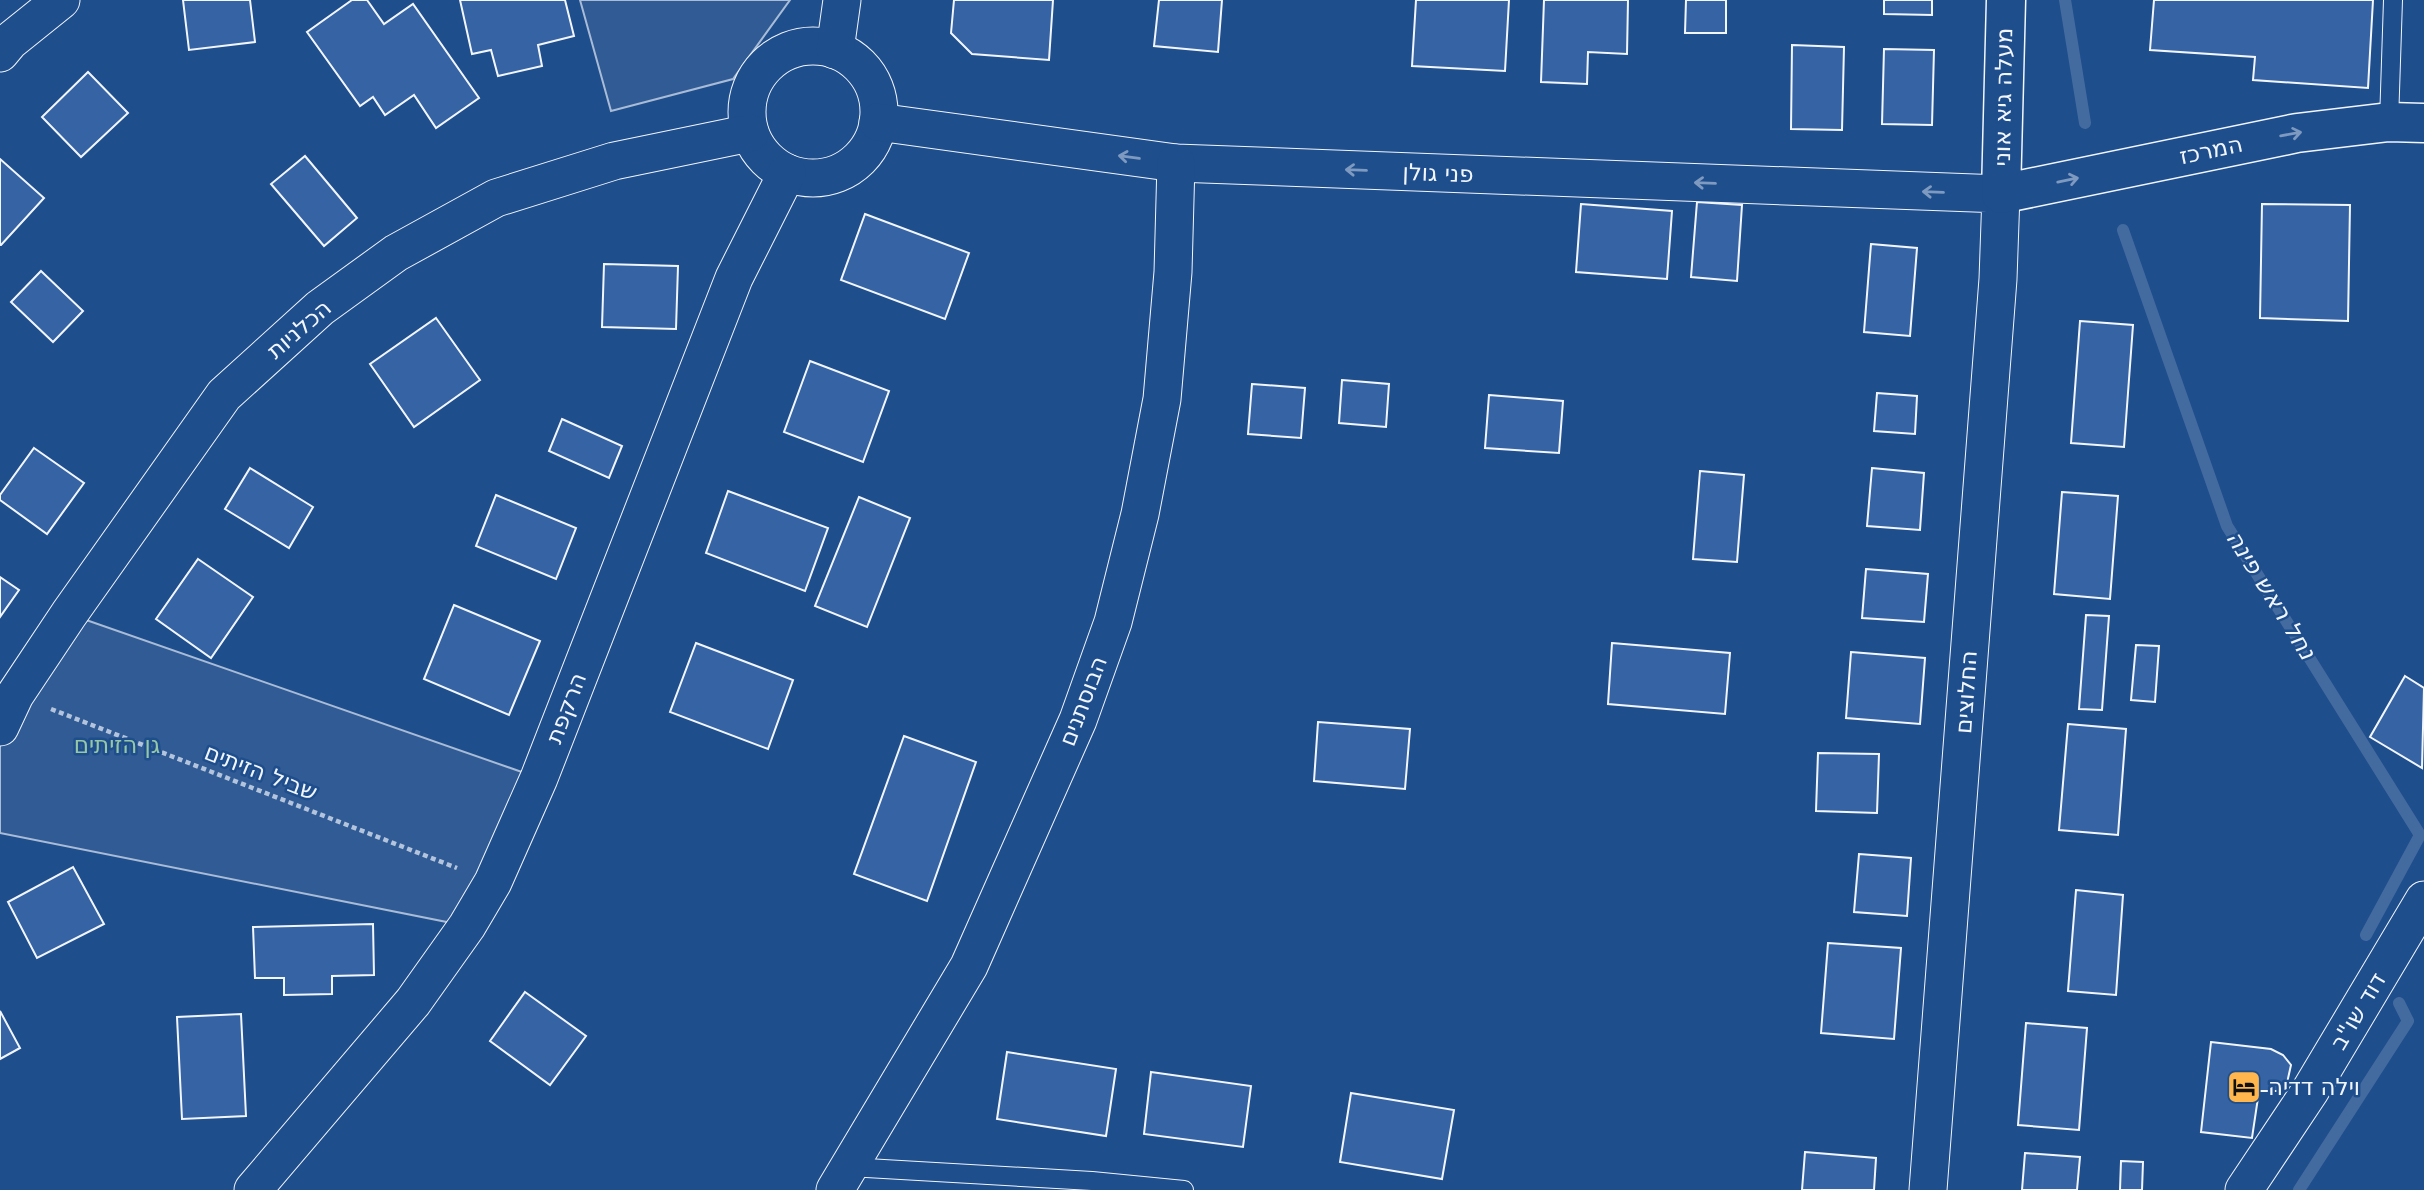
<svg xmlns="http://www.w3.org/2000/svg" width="2424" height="1190" font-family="'DejaVu Sans','Noto Sans Hebrew',sans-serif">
<rect width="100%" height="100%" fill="#1f4e8c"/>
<g fill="#305b95" stroke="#a8bbd7" stroke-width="2">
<path d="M580 0H790L733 79 611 111Z"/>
<path d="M69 614 539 778 467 926 0 833V727Z"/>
</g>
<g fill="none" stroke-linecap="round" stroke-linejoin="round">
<g stroke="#446ba0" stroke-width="12">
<path d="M2065 0 2085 123"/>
<path d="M2123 230 2227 526 2420 835 2366 935"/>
<path d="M2299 1190 2408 1021 2399 1003"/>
</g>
</g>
<g fill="#3563a3" stroke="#f2f6ff" stroke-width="2">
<path d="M183 0H250L255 42 189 50Z"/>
<path d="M352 0H367L384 24 413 4 479 98 436 128 414 95 385 115 373 97 360 106 307 32Z"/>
<path d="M460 0H565L574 36 538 45 542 66 498 76 491 50 472 54Z"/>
<path d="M954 0H1053L1049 60 972 54 951 33Z"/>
<path d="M1159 0H1222L1218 52 1154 46Z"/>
<path d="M1416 0H1509L1505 71 1412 66Z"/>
<path d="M1544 0H1628L1627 54 1588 52 1587 84 1541 82Z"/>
<path d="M1686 0H1726V33H1685Z"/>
<path d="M1884 0H1932V15L1884 14Z"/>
<path d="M2154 0H2373L2368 88 2253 80 2255 57 2150 50Z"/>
<path d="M1792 45 1844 47 1842 130 1791 129Z"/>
<path d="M1884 49 1934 50 1932 125 1882 124Z"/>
<path d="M88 72 128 113 81 157 42 117Z"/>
<path d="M305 156 357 218 324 246 271 184Z"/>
<path d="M0 159 44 198 1 245H0Z"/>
<path d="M1697 202 1742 205 1737 281 1691 277Z"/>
<path d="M1581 204 1672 211 1667 279 1576 272Z"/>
<path d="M2262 204 2350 205 2348 321 2260 318Z"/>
<path d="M865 214 969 253 945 319 841 280Z"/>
<path d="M1871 244 1917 248 1910 336 1864 332Z"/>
<path d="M604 264 678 266 676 329 602 327Z"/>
<path d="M41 271 83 311 53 342 11 302Z"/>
<path d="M436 318 480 380 414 427 370 364Z"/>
<path d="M2080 321 2133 325 2124 447 2071 443Z"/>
<path d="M810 361 889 391 863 462 784 432Z"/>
<path d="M1342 380 1389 384 1386 427 1339 423Z"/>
<path d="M1252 384 1305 388 1301 438 1248 434Z"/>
<path d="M1877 393 1917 396 1915 434 1874 431Z"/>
<path d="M1489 395 1563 401 1559 453 1485 448Z"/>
<path d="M562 419 622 446 609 478 549 451Z"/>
<path d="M34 448 84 483 47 534 0 500V495Z"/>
<path d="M250 468 313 507 289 548 225 509Z"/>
<path d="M1872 468 1924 473 1920 530 1867 526Z"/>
<path d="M1700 471 1744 475 1737 562 1693 559Z"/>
<path d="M728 491 828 528 805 591 706 553Z"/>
<path d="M2062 492 2118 496 2110 599 2054 594Z"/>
<path d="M496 495 576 528 556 579 476 546Z"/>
<path d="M859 497 910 518 867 627 815 606Z"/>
<path d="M198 559 253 597 211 658 156 619Z"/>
<path d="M1866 569 1928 574 1924 622 1862 618Z"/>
<path d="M0 577 19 590 0 617Z"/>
<path d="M454 605 540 641 509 715 424 679Z"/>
<path d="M2086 615 2109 616 2102 710 2079 709Z"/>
<path d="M696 643 793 680 768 749 670 712Z"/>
<path d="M1612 643 1730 653 1725 714 1608 704Z"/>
<path d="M2136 645 2159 646 2155 702 2131 700Z"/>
<path d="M1851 652 1925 658 1920 724 1846 718Z"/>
<path d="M2405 676 2424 688 2422 768 2370 737Z"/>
<path d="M1318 722 1410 729 1405 789 1314 781Z"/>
<path d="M2068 724 2126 729 2118 835 2059 830Z"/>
<path d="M904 736 976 762 927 901 854 874Z"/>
<path d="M1818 753 1879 754 1877 813 1816 811Z"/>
<path d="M1859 854 1911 858 1907 916 1854 912Z"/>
<path d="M73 867 104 924 37 958 8 902Z"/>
<path d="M2076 890 2123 895 2116 995 2068 991Z"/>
<path d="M373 924 374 975 332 976V994L284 995V978H255L253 927Z"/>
<path d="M1828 943 1901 948 1894 1039 1821 1033Z"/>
<path d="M525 992 586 1036 550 1085 490 1041Z"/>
<path d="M0 1011 20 1048 0 1059Z"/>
<path d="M241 1014 246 1116 182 1119 177 1017Z"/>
<path d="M2026 1023 2087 1028 2079 1130 2018 1125Z"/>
<path d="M2211 1042 2271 1049 2283 1055 2291 1065 2287 1083 2277 1091H2259L2252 1138 2201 1132Z"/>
<path d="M1007 1052 1116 1069 1106 1136 997 1119Z"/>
<path d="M1151 1072 1251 1086 1243 1147 1144 1134Z"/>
<path d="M1351 1093 1454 1110 1442 1179 1340 1162Z"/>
<path d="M1805 1152 1876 1158 1874 1190H1802Z"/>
<path d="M2025 1153 2080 1157 2077 1190H2022Z"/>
<path d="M2121 1161 2143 1162 2142 1190H2120Z"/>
</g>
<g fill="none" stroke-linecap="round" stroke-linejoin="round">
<g stroke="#f2f6ff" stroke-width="20">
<g id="service">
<path d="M2389 122 2393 0"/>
<path d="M849 1167 1092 1181 1184 1190"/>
</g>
</g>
<g stroke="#f2f6ff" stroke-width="39">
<g id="minor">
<circle cx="813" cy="112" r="66"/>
<path d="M835 50 842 0"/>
<path d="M0 53 10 41 61 0"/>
<path d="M878 122 1176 163 2001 194 1998 279 1928 1190"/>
<path d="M0 727 15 695 69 614 224 395 320 308 396 253 496 198 614 161 750 133"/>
<path d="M253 1190 413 1002 467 926 493 882 539 778 734 278 787 173"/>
<path d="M835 1190 969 966 1078 720 1113 622 1140 514 1162 399 1173 272 1176 163"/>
<path d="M2244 1190 2310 1091 2424 900"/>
</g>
</g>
<g stroke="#f2f6ff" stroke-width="41">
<path id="tertiary" d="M2006 0 2001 194 2297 133 2389 122 2424 123"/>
</g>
<path stroke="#b3c4dc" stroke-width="4.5" stroke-dasharray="5 3.5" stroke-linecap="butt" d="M51 709 457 868"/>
<use href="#service" stroke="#1f4e8c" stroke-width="18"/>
<use href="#minor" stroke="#1f4e8c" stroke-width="37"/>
<use href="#tertiary" stroke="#1f4e8c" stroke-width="38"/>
</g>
<defs><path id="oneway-shaft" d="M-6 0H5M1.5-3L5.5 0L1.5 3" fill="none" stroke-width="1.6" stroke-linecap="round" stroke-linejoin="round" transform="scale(1.75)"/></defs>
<g stroke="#7e9ac0">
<use href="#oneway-shaft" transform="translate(2291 134) rotate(-10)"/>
<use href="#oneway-shaft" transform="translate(1129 157) rotate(-172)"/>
<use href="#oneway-shaft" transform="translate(1356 170) rotate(-178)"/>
<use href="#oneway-shaft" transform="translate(2068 180) rotate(-12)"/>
<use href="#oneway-shaft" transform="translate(1705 183) rotate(-178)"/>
<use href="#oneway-shaft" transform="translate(1933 192) rotate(-178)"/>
</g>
<defs>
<g id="hotel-square" transform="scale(1.75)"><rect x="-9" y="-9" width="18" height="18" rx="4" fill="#ffb74d" stroke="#1f4e8c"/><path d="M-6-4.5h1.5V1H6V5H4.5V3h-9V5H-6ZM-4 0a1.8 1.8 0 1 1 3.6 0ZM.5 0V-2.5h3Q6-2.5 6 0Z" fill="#111"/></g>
</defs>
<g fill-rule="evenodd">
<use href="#hotel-square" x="2244" y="1087"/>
</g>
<g text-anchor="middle" stroke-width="5" stroke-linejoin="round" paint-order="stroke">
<g font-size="23" fill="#f2f6ff" stroke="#1f4e8c">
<text transform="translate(2003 97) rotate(-89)" y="8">מעלה גיא אוני</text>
<text transform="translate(2211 150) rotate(-12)" y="8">המרכז</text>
<text transform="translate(1438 173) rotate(2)" y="8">פני גולן</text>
<text transform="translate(299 329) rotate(-41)" y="8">הכלניות</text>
<text transform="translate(1966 692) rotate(-86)" y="8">החלוצים</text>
<text transform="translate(1083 701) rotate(-69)" y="8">הבוסתנים</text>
<text transform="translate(566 708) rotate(-69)" y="8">הרקפת</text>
<text transform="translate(261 772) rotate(21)" y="8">שביל הזיתים</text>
<text transform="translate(2358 1011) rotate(-59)" y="8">דוד שו"ב</text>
</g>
<g font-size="23" fill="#97c8a6" stroke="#1f4e8c">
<text x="117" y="753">גן הזיתים</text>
</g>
<g font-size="23" fill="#f2f6ff" stroke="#1f4e8c" text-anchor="start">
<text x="2268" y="1095">וילה דדיה</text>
</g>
<g font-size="24" font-style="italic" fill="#f2f6ff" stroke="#1f4e8c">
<text transform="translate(2271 595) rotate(58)" y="8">נחל ראש פינה</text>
</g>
</g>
</svg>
